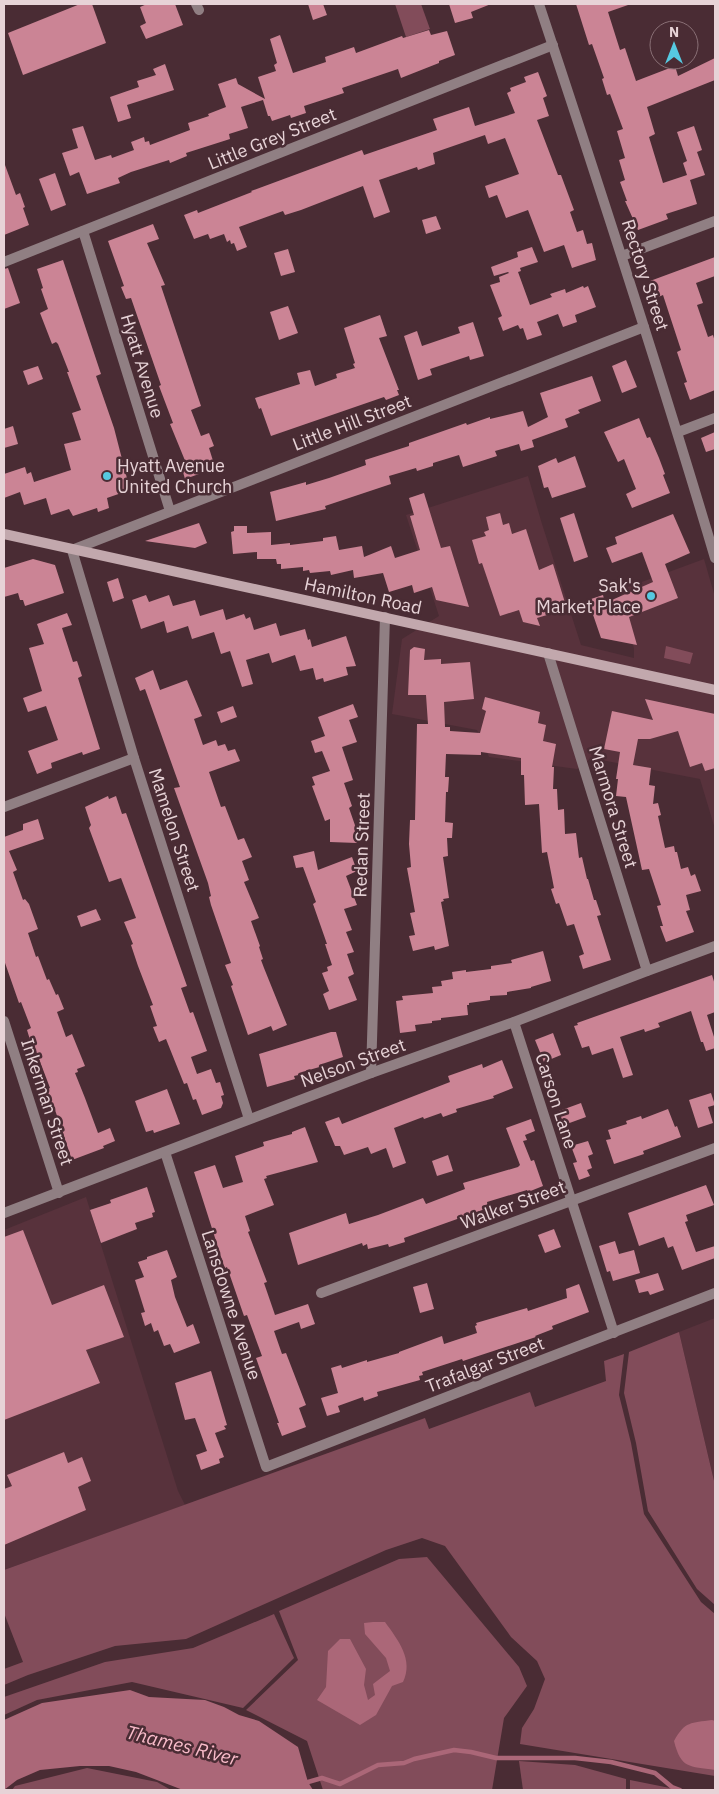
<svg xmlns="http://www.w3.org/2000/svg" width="719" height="1794" font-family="'IBM Plex Sans',sans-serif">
<rect width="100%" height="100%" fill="#4a2c34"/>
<g fill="#58323c">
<path d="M528 476 542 524 581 645 634 658V649L620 590 704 559 715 597V829L700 779 591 758 577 769 489 757 477 730 392 714 402 639 439 616 406 515Z"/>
<path d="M86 1197 178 1491 185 1505 4 1570V1230Z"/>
<path d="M715 1318V1485L679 1332Z"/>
</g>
<g fill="#824c5a">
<path d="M395 4H421L430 29 406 37Z"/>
<path d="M666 646 693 653 690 664 664 658Z"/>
<path d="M679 1332 715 1485V1605L697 1589 648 1511 636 1443 624 1393 629 1352Z"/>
<path d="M624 1354 619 1395 631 1443 644 1514 701 1602 715 1614V1776L520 1744 522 1728 534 1709 545 1679 537 1661 511 1637 445 1546 422 1538 386 1550 186 1639 115 1646 28 1675 4 1685V1669L23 1662 4 1613V1570L425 1418 429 1429 530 1392 535 1407 606 1381 604 1361Z"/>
<path d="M427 1557 519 1667 527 1686 504 1718 492 1790H323L307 1741 246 1710 298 1660 279 1611 399 1559Z"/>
<path d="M274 1614 294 1658 243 1708 132 1682 37 1700 4 1715V1697L105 1662 193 1648Z"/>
<path d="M519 1761 575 1765 626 1779V1790H523Z"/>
<path d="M87 1768 157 1782 171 1790H12L15 1786Z"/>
<path d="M630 1780 680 1790H630Z"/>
</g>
<g fill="#ab6778">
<path d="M373 1622H385C398 1640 414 1660 403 1682L392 1686 376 1715 360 1725 317 1700 326 1687 328 1651 340 1639H350L366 1669 364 1685 368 1700 375 1695 373 1684 390 1671 386 1658 365 1634 364 1623Z"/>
<path d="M130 1690 149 1697 205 1700 224 1707 239 1715 259 1721 298 1747 308 1782 313 1790H183L136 1772 109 1766H80L40 1770 17 1780 4 1790V1720L42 1703Z"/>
<path d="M712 1720 715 1721V1770C689 1766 681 1769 674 1741 685 1721 691 1723 712 1720Z"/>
</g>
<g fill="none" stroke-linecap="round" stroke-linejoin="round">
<path stroke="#ab6778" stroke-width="4.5" d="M308 1782 322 1778 340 1784 378 1765 404 1763 414 1759 454 1750 471 1752 496 1758H575L611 1762 655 1773 672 1787 680 1790"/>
</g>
<g fill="#cb8495">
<path d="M80 4H92L106 43 23 75 8 33Z"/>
<path d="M147 4H175L183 25 146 39 140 26 146 23 140 7Z"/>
<path d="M308 4H323L327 15 313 20Z"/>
<path d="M449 4H491L471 12 473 18 455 23Z"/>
<path d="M576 4H628V5L608 12 620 50 625 48 636 81 675 66 678 76 715 58V80L647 107 655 134 649 137 663 183 687 175 683 163 687 161 677 132 694 126 702 150 697 152 705 175 690 180 697 204 666 214 668 219 638 230 625 201H627L620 182 625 180 619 160 625 158 617 131 623 129 610 94 607 95 602 79 604 78 592 44 589 45Z"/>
<path d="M429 30 431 35 447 31 455 55 439 61V63L401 78 398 69 342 88 344 93 304 106 306 113 291 118 290 115 272 121 270 116H268L263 100 241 107 248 128 229 134 230 139 186 153 187 156 170 163 169 160 131 172 118 178 120 183 87 194 79 172 70 176 62 153 78 148 72 129 83 126 95 160 111 155 112 158 134 150 131 142 144 137 145 142 149 141 150 145 190 130 188 123 209 116 208 114 226 107 218 84 236 78 238 84 265 99 258 77 276 71 274 65 277 63 270 39 280 35 293 73 326 62 325 57 354 47 356 53 402 36 403 38Z"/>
<path d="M165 64 174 90 127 105 131 118 118 122 110 97 139 87 137 81 156 75 153 69Z"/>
<path d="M538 72 547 96 543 98 549 116 537 120 558 175H561L574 210 570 212 577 232 583 230 587 244 592 243 596 260 572 268 564 245 544 252 528 210 506 218 497 195 489 198 485 186 519 174 505 138 488 144 485 135 433 153 435 164 418 170 417 167 379 180 390 212 374 218 363 186 301 210 285 215 283 211 239 227 247 247 237 251 234 243 231 244 230 240 227 242 224 234 210 239 208 234 194 239 184 215 197 210 198 213 252 192 251 191 362 150 364 155 437 130 433 119 469 107 475 126 515 113 507 93 511 91 510 88 526 82 524 77Z"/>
<path d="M4 165H5L16 195 20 193 25 207 23 208 29 225 4 235Z"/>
<path d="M55 173 66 205 51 211 39 179Z"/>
<path d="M436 216 441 229 426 234 422 220Z"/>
<path d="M153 224 159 239 147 243 165 285 161 286 201 406 191 410 201 436 209 433 214 446 209 448 214 464 208 466 210 470 185 479 181 465 186 463 170 424 173 423 159 386 161 385 131 298 126 299 121 287 124 286 108 241Z"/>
<path d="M532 247 538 262 520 268 521 271 518 272 530 305 552 297 550 294 565 289 566 293 583 286 584 288 588 286 596 307 575 315 577 322 563 327 558 314 537 322 542 335 527 340 523 328 520 329 518 325 503 331 498 318 502 316 490 285 500 282 499 277 509 273 508 272 494 276 491 267 518 257 517 252Z"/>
<path d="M288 249 295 272 281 276 274 253Z"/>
<path d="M715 257V276L696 283 703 303 697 305 708 337 713 335 715 342V390L690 400 684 383 687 382 677 352 681 350 663 295 656 298 650 281Z"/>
<path d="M63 260 101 374 96 376 114 428 130 490 107 498 109 508 98 512 97 508 73 516 69 509 51 515 46 498 24 505 20 492 4 498V474L25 467 27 474 31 472 34 482 71 470 64 444 81 440 72 413 81 410 67 372H69L58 344 56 342 52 344 40 313 48 309 41 289 43 288 37 269Z"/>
<path d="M8 268 20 303 4 309V269Z"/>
<path d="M288 306 298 333 279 340 270 312Z"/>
<path d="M380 315 387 336 379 338 399 390H397L399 395 386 400 384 397 271 436 261 408 259 409 255 398 300 384 297 373 310 370 315 386 337 378 336 374 355 368 353 364 355 363 344 328Z"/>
<path d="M473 322 484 356 470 360 469 356 430 369 432 375 418 380 404 336 417 331 422 346 460 333 458 327Z"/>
<path d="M626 360 637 387 622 393 612 366Z"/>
<path d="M38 366 43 379 28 385 23 371Z"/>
<path d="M592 376 601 401 578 410 580 413 565 419 568 427 532 440 534 447 521 451 519 444 495 451 497 456 463 467 459 455 433 463V466L417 471 416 468 389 476 391 484 325 506 326 509 276 521 270 492 306 482V485L329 478 366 465 365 460 409 446V443L466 423 467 425 490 417V419L523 411 528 427 548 417 540 393Z"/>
<path d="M639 418 647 438 650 437 659 458 665 474 663 475 670 493 632 508 626 494 636 489 624 459 618 462 604 432Z"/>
<path d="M13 426 18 444 4 448V429Z"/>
<path d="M715 432V449L706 452 701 438Z"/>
<path d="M575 456 586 487 552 498 548 487 544 488 538 466 556 458 558 463Z"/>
<path d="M424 493 441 548 450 546 469 607 436 600 432 587 414 593 412 585 389 592 383 573 354 578 353 570 331 575 330 571 310 573 309 570 303 571V567L281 569V564H277L276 559H257V552L233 554 231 532 234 531V526H247V533L271 532V545L290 543V545L323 541V538L336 536 339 550 362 546 364 557 391 546 395 558 420 550 410 516 414 515 409 498Z"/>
<path d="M500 513 503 525 509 523 512 534 526 529 539 570 553 564 567 609 537 618 540 626 523 622 519 610 500 616 482 563 479 564 472 540 486 536 484 532 489 530 486 517Z"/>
<path d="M574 513 588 557 574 562 560 518Z"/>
<path d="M673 514 690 553 665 564 678 598 629 617 637 645 601 638 588 600 603 595 605 603 653 582 642 552 612 563 606 548 617 544 615 537Z"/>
<path d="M199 523 207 543 195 548 145 541Z"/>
<path d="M33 559 55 565 64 593 25 606 23 600H20L18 593 4 597V568Z"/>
<path d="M118 578 124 598 113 602 107 582Z"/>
<path d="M146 595 149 602 169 595 173 606 195 600 200 616 223 609 226 620 244 614 246 619 250 617 254 630 276 623 280 636 305 629 308 640 310 639 312 647 346 636 356 666 346 667 348 675 324 682 323 678 316 680 313 668 300 671 295 655 272 663 269 653 246 660 253 684 242 687 230 651 221 654 214 632 192 639 188 626 167 633 164 621 141 629 132 600Z"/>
<path d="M67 613 72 625 62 628 73 662 77 661 82 676 78 678 100 749 83 755 82 752 51 763 52 768 37 774 28 751 58 740 46 706 28 712 23 698 42 691 29 648 44 644 37 624Z"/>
<path d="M414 647 425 649 424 660 441 659V664L470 662 474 699 444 702 445 727H450V731L480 733 486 711 482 709 485 697 540 712 538 723 546 725 543 741 556 744 552 767H554L553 789H557L558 810 564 809 565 834 576 833 579 858 582 857 587 879H588L594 900H596L601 915 597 916 611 960 583 969 579 956 584 954 574 924 567 926 559 903 556 904 551 889 554 888 547 852 542 853 539 804 525 805 524 775H521V758L481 752V755L446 754 445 777H449L448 792H446L445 822 453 823 452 838H447L448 856 443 857 449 898 443 899 444 901 441 902 449 946 435 950 434 946 413 951 409 936 415 935 410 913 415 912 407 868 411 867 409 844 410 820H415L417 724H428L426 695H408L410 650Z"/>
<path d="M153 670 160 690 187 680 202 716 194 719 203 745 216 740 218 746 225 744 228 751 235 749 240 761 209 772 221 807 225 806 238 840 244 838 252 857 242 861 249 880 244 882 259 918 251 921 260 946 259 947 263 959 261 960 264 968 287 1025 273 1031 271 1026 248 1035 238 1006 231 986 233 985 225 965 231 963 211 905 209 897 211 896 208 883 174 788 180 787 145 689 140 691 135 678Z"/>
<path d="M645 699 715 714V768L705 771 702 763 690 767 678 731 650 739H638L633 765 651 768 649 785 655 786 653 804 658 803 661 815 658 816 665 848 674 846 675 852H677L681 869 688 867 691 876 695 874 701 891 686 895 690 910 686 911 694 932 666 942 660 926H663L657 906 661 905 649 869 642 870 626 797 616 796 618 779H616L620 752 604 749 612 711 653 720Z"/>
<path d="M353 704 358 717 349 720 357 742 342 747 353 780 344 783 352 806 349 808 357 831V843L330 842V819L325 821 312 786 315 785 312 777 330 771 322 751 315 753 311 741 325 736 318 717Z"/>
<path d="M233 706 237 717 221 723 217 712Z"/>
<path d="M108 796 109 799 116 796 122 814 126 813 187 986 181 988 190 1013 193 1012 207 1051 191 1057 197 1074 211 1069 216 1083 220 1082 224 1095 221 1096 223 1103 221 1108 202 1115 196 1099 193 1100 187 1083 184 1084 166 1039 159 1042 153 1027 157 1026 150 1006 153 1005 138 966 131 945 133 944 124 922 136 918 121 878 109 882 89 828 91 825 85 807Z"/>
<path d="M38 819 44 839 9 851 17 870 13 872 23 900 25 899 29 904 38 929 28 933 36 957 38 956 47 980 49 979 56 995 58 994 64 1009 57 1012 66 1037 72 1034 85 1066 77 1069 78 1072 75 1073 85 1098 98 1133 110 1128 115 1141 103 1146 104 1148 72 1160 53 1104H51L46 1090 50 1088 33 1043H31L27 1030 31 1028 21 1002 19 1003 4 960V837L23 830V824Z"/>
<path d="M314 851 318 870 352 857 357 871 346 876 357 905 344 909 352 930 346 932 354 952 347 954 354 974 348 977 357 1000 329 1010 323 994 329 991 322 973 328 971 327 967 332 965 325 944H327L313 904 316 902 303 867 296 868 293 856Z"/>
<path d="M96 909 101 920 81 927 77 916Z"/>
<path d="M543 951 551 981 531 987V988L507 992V995L490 996V1000L469 1003V1005H467L468 1015 441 1018V1020L432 1021V1023L415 1025 416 1031 400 1033 396 1001 403 1000 402 996 433 993 432 987 442 986 441 981 453 979 452 972 466 970V972L491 969V966L512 963 511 960Z"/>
<path d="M712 975 715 985V1012L707 1015 715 1040V1048L706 1051 703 1042H701L691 1011 658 1023 660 1027 645 1032 644 1029 620 1037 633 1075 623 1078 613 1048 592 1055 589 1046 582 1048 574 1026 578 1025 577 1023Z"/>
<path d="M331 1032H336L343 1057 322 1064 323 1066 302 1072 303 1074 294 1076 295 1079 267 1087 259 1054Z"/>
<path d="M553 1033 561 1055 544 1062 535 1040Z"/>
<path d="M502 1060 513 1088 493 1096 494 1098 456 1109 457 1112 443 1117 441 1113 424 1119 423 1117 394 1128 406 1163 393 1168 386 1148 371 1154 368 1147 344 1155 340 1146H335L325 1122 339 1117 342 1124 450 1082 448 1076 482 1064 483 1068Z"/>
<path d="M167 1089 180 1124 154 1133 153 1130 146 1132 135 1101Z"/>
<path d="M711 1093 715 1105 708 1107 713 1123 698 1128 689 1100Z"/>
<path d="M581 1103 586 1117 564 1125 559 1111Z"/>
<path d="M668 1109 675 1127 677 1126 681 1137 643 1151 644 1154 614 1164 606 1140 611 1139 608 1130 627 1124 626 1121 641 1116 642 1119Z"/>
<path d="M531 1119 535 1131 525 1135 527 1140 523 1141 531 1161 534 1160 543 1186 528 1192 527 1190 487 1202 488 1208 404 1238 405 1242 389 1247 388 1244 368 1249 367 1244 363 1246 362 1243 298 1265 289 1233 346 1213 349 1224 378 1215 423 1198 426 1204 465 1189 463 1183 518 1167 520 1165 506 1128Z"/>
<path d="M305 1127 318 1162 266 1176 267 1178 264 1179 274 1205 245 1216 250 1231 248 1232 267 1282 264 1283 275 1315 308 1304 315 1324 301 1329 299 1322 274 1331 282 1354 286 1353 306 1405 299 1408 306 1427 282 1436 277 1423H279L256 1358 262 1356 247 1315 244 1316 227 1267 225 1268 223 1263 194 1172 215 1165 223 1188 243 1182 235 1156 264 1146 263 1142 292 1134V1132Z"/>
<path d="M588 1141 593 1154 588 1156 592 1168 587 1170 590 1176 579 1180 573 1163 577 1162 571 1146Z"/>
<path d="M448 1155 453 1171 437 1176 432 1161Z"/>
<path d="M706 1185 714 1205 686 1215 688 1221 685 1222 696 1252 715 1246V1258L682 1270 673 1246 668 1248 664 1237 639 1246 628 1213Z"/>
<path d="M147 1187 155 1212 152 1213 153 1217 135 1223 137 1229 101 1243 90 1210 111 1203 110 1200Z"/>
<path d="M554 1229 561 1247 545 1253 538 1235Z"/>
<path d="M23 1230 52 1305 104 1285 124 1337 86 1350 100 1383 4 1420V1237Z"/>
<path d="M615 1241 619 1254 634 1250 640 1273 613 1281 610 1271 607 1272 599 1246Z"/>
<path d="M167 1250 177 1277 171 1280 175 1297 187 1327 193 1324 200 1343 174 1353 170 1344 164 1346 158 1330 154 1332 151 1323 145 1326 141 1313 145 1312 135 1280 144 1277 138 1262 147 1259V1257Z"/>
<path d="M658 1273 664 1290 650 1295 648 1291 639 1293 635 1280Z"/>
<path d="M427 1283 434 1309 420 1313 413 1287Z"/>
<path d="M579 1284 589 1312 552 1326 553 1329 535 1336 536 1337 463 1361 462 1359 422 1372 423 1375 419 1376 420 1380 377 1392 378 1396 364 1401 363 1397 338 1406 340 1412 327 1416 321 1398 338 1393 331 1368 341 1365 342 1368 367 1360V1362L399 1353V1352L442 1336 444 1344 477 1333 475 1326 477 1325 476 1323 527 1308 528 1311 567 1298 566 1289Z"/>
<path d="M211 1371 227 1425 224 1426 226 1429 215 1433 224 1457 219 1459 220 1463 201 1470 196 1455 207 1451 195 1418 185 1420 175 1383Z"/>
<path d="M64 1452 68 1463 82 1457 91 1481 78 1487 86 1510 4 1545V1489L12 1486 7 1475Z"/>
</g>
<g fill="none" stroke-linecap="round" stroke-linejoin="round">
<g stroke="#907f83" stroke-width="10">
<path d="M196 4 199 10"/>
<path d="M83 231 170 511"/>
<path d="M622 256 715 221"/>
<path d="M4 262 553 45"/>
<path d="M678 432 715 418"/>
<path d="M548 653 647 971"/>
<path d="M4 807 134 758"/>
<path d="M4 1021 59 1193"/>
<path d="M514 1022 614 1333"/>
<path d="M371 1073 385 617"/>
<path d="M249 1119 134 758 72 550 644 327"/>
<path d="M165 1152 266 1467 715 1293"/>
<path d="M4 1213 371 1073 514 1022 647 971 715 946"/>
<path d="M321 1293 715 1148"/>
</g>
<path stroke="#907f83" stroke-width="10" d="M539 4C600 188 660 372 715 558"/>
<path stroke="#c2a8ad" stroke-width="10" d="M4 534 715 690"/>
</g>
<g fill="#56c9e1" stroke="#4a2c34" stroke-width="2">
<circle cx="107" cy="476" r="5"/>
<circle cx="651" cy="596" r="5"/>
</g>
<g text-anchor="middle" stroke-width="5" stroke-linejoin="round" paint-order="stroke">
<g font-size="18" fill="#e7d3d7" stroke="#4a2c34">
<text transform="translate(272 139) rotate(-22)" y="6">Little Grey Street</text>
<text transform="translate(645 275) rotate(72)" y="6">Rectory Street</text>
<text transform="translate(142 366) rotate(73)" y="6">Hyatt Avenue</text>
<text transform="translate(352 423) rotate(-21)" y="6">Little Hill Street</text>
<text transform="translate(363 596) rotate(12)" y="6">Hamilton Road</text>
<text transform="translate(613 807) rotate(73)" y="6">Marmora Street</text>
<text transform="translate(174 830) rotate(72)" y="6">Mamelon Street</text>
<text transform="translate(362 845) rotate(-88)" y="6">Redan Street</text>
<text transform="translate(353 1063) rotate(-20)" y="6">Nelson Street</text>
<text transform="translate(556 1101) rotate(72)" y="6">Carson Lane</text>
<text transform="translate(47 1102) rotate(72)" y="6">Inkerman Street</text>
<text transform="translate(513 1205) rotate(-20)" y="6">Walker Street</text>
<text transform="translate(231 1305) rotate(72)" y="6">Lansdowne Avenue</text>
<text transform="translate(485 1365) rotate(-21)" y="6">Trafalgar Street</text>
</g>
<g font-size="18" fill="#e7d3d7" stroke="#4a2c34" text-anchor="start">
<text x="117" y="472">Hyatt Avenue<tspan x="117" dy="21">United Church</tspan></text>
<text x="641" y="592" text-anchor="end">Sak's<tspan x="641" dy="21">Market Place</tspan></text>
</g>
<g font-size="19" font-style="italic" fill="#f9bcca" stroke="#4a2c34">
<text transform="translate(182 1745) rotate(14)" y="7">Thames River</text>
</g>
</g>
<rect width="719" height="1794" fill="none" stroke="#e7d3d7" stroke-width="10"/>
<g transform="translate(674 45)"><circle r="24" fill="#4a2c34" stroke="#896f75"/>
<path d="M0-4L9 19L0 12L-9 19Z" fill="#56c9e1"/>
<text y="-8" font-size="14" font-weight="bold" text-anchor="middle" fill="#e7d3d7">N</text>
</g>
</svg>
